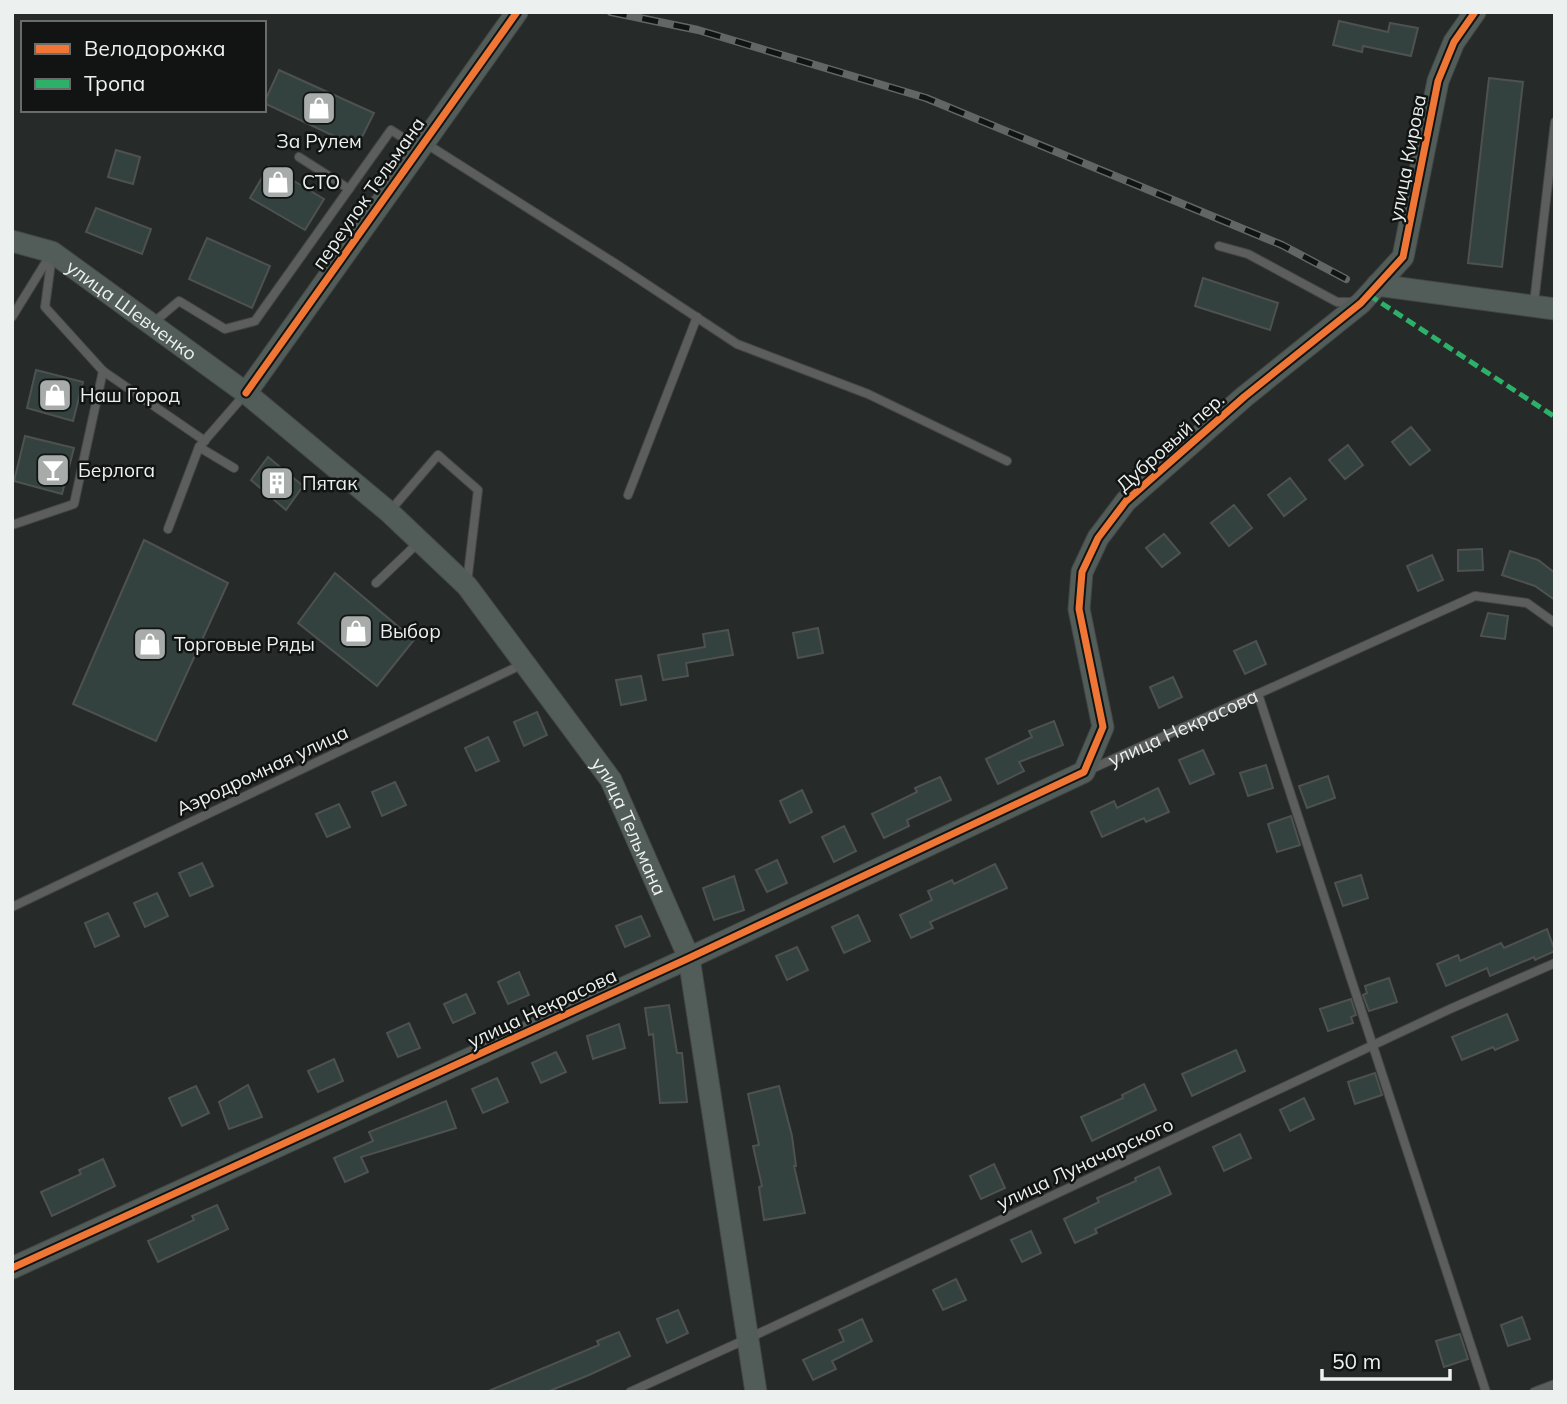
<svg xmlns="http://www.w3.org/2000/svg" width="1567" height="1404" font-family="Mulish,sans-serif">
<rect width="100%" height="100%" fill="#262b29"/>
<g fill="#34423f" stroke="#4e5150" stroke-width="2">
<path d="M1339 21 1388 32 1390 23 1418 28 1411 56 1363 46 1362 52 1333 45Z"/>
<path d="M279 70 374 113 357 147 264 103Z"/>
<path d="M1489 78 1523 82 1502 267 1468 263Z"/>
<path d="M116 150 140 157 133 184 108 177Z"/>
<path d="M269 166 324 199 305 230 250 198Z"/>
<path d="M96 208 151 229 142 254 86 232Z"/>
<path d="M207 238 270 266 252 308 189 279Z"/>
<path d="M1203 278 1278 303 1270 330 1195 306Z"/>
<path d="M36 370 83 382 73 421 27 408Z"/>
<path d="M1411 427 1430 450 1410 465 1392 442Z"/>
<path d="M25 436 74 448 62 494 14 481Z"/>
<path d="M1348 445 1363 465 1345 479 1329 460Z"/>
<path d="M268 457 303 486 286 510 251 480Z"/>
<path d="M1290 478 1306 499 1284 516 1268 495Z"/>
<path d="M1234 505 1252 528 1229 546 1211 523Z"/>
<path d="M1164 534 1180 553 1162 567 1146 548Z"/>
<path d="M144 540 228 583 156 741 73 704Z"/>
<path d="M1482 549 1483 570 1458 571V550Z"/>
<path d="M1510 551 1538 560 1555 573V600L1535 586 1502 575Z"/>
<path d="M1432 555 1443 580 1418 591 1407 566Z"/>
<path d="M335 573 414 640 377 686 298 623Z"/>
<path d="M1488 613 1508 616 1505 639 1481 636Z"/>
<path d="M818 628 823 653 798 658 793 633Z"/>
<path d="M728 630 733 655 686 663 688 676 663 680 658 655 705 647 703 634Z"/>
<path d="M1256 641 1266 664 1245 674 1234 651Z"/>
<path d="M641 676 646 700 621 705 616 680Z"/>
<path d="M1173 677 1182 697 1159 708 1150 687Z"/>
<path d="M537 712 547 735 524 746 514 722Z"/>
<path d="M1054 721 1063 745 1019 762 1024 771 998 784 986 759 1032 737 1029 731Z"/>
<path d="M488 737 499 761 476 771 465 748Z"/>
<path d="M1203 750 1214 774 1190 784 1179 760Z"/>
<path d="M1266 765 1273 788 1248 796 1240 773Z"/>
<path d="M1328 776 1335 798 1307 808 1299 786Z"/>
<path d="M940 777 951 800 907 820 909 826 884 838 872 814 917 792 915 788Z"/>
<path d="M395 782 406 805 382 816 372 792Z"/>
<path d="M1158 788 1169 812 1146 822 1144 818 1102 837 1091 812 1114 801 1117 808Z"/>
<path d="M802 790 812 812 790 823 780 801Z"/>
<path d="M339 804 350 827 327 837 316 814Z"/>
<path d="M1291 816 1300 845 1277 852 1268 824Z"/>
<path d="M844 826 856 851 834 862 822 837Z"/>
<path d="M777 860 787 883 767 892 756 870Z"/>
<path d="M202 863 213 886 190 896 179 873Z"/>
<path d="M995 864 1007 888 930 922 933 928 911 938 900 915 932 900 928 891 952 880 954 884Z"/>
<path d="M1361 875 1368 898 1343 906 1335 883Z"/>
<path d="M734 876 744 910 714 920 703 888Z"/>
<path d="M157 893 168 916 145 927 134 903Z"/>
<path d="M108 913 119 936 95 947 85 923Z"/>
<path d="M858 915 870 941 844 953 832 927Z"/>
<path d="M641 916 650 936 625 947 616 926Z"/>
<path d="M1547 929 1555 951 1535 960 1534 957 1490 976 1487 968 1446 986 1437 964 1458 955 1460 961 1501 943 1504 948Z"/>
<path d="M797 947 808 970 787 980 776 956Z"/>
<path d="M519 972 529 995 508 1004 498 982Z"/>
<path d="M1389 978 1397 1002 1369 1011 1363 995 1367 993 1365 986Z"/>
<path d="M466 994 475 1013 453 1023 444 1004Z"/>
<path d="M1351 999 1356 1015 1351 1017 1353 1023 1328 1031 1320 1009Z"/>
<path d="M669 1005 677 1053H682L687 1102 660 1103 653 1034 649 1035 645 1008Z"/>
<path d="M1507 1014 1518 1040 1495 1050 1493 1047 1462 1060 1452 1037Z"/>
<path d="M409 1023 420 1048 398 1057 387 1033Z"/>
<path d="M619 1024 625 1048 593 1059 587 1036Z"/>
<path d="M1236 1050 1245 1071 1192 1096 1182 1074Z"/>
<path d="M556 1052 566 1072 541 1083 532 1063Z"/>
<path d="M334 1059 343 1081 318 1092 308 1071Z"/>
<path d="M1375 1073 1382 1095 1355 1104 1348 1082Z"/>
<path d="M497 1078 508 1102 483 1113 472 1089Z"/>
<path d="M1144 1084 1156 1110 1092 1141 1081 1117 1123 1098 1122 1095Z"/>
<path d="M248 1085 262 1117 229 1129 219 1102Z"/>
<path d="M196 1086 209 1113 182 1126 169 1098Z"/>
<path d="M779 1086 792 1136 796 1166H794L805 1213 764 1220 759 1187 762 1186 753 1146 759 1145 748 1094Z"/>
<path d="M1304 1098 1314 1119 1290 1131 1280 1110Z"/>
<path d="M446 1101 456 1128 361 1157 368 1172 345 1182 334 1158 373 1141 369 1132Z"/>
<path d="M1240 1134 1251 1158 1224 1171 1213 1147Z"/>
<path d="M103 1159 115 1186 52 1216 41 1192 81 1174 79 1170Z"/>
<path d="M994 1164 1005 1188 981 1199 970 1176Z"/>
<path d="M1159 1167 1171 1194 1095 1229 1097 1233 1075 1243 1064 1219 1099 1202 1097 1198 1136 1181 1135 1178Z"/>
<path d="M217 1205 228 1229 158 1262 148 1241 194 1220 192 1216Z"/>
<path d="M1031 1231 1041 1253 1022 1262 1011 1240Z"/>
<path d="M956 1279 966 1300 943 1310 933 1290Z"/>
<path d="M678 1310 688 1333 667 1343 657 1319Z"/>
<path d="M1522 1317 1530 1339 1508 1346 1501 1325Z"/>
<path d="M862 1319 872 1341 832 1361 836 1369 813 1380 803 1360 844 1341 839 1330Z"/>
<path d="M619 1332 630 1356 589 1375 547 1392H486L599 1345 597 1341Z"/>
<path d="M1460 1334 1468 1359 1444 1367 1436 1341Z"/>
</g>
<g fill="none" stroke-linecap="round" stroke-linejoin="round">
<g stroke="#444746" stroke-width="10">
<g id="lane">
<path d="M425 143 616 264 737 344 868 394 1007 461"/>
<path d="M299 157 349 189"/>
<path d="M1219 246 1248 254 1337 302H1355"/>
<path d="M52 255 45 307 103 371 205 441"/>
<path d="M1534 303 1555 122"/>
<path d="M12 317 49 257"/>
<path d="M153 323 179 301 225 329 255 321 391 130 419 148"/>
<path d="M199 447 234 468"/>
<path d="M628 495 697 317"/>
<path d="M389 512 438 455 478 490 467 583"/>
<path d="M12 525 74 504 103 371"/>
<path d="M168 529 199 447 246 393"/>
<path d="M376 583 419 542"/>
<path d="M1258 694 1486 1392"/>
<path id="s1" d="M1089 770 1475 596 1527 603 1555 623"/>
<path d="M12 907 523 664"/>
<path d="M630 1392 749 1338 1450 1009 1555 963"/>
<path d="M1534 1392 1555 1384"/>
</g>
</g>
<g stroke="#444746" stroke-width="23">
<g id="secondary">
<path id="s2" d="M12 241 52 252 246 393 389 512 467 586 611 780 689 958 756 1392"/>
<path d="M1377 285 1555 309"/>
<path d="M246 393 517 12"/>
<path d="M12 1268 689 958 1084 772 1103 727 1079 609 1082 572 1098 538 1126 501 1244 397 1361 303 1403 257 1438 81 1454 42 1475 12"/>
</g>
</g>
<use href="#lane" stroke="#5c5e5d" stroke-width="8"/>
<use href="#secondary" stroke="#525d59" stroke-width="21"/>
<g stroke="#626664" stroke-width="8">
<path id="rail" d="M611 12 698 30 926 98 1282 245 1346 279"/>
</g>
<use href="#rail" stroke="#111412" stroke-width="5" stroke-dasharray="16" stroke-linecap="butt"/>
<path stroke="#2db169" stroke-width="5" stroke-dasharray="10 5" stroke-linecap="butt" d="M1369 295 1555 417"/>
<g stroke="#111412" stroke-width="11">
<g id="cycleway">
<path d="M246 393 517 12"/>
<path d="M12 1268 689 958 1084 772 1103 727 1079 609 1082 572 1098 538 1126 501 1244 397 1361 303 1403 257 1438 81 1454 42 1475 12"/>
</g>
</g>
<use href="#cycleway" stroke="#f07635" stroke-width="7"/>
</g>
<defs>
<g id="shop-square" transform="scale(1.75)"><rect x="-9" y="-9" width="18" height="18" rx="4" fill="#a7acaa" stroke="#111412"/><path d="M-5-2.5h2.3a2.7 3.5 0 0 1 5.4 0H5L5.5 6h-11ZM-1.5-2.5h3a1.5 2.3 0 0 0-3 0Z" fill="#fff"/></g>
<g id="bar-square" transform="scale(1.75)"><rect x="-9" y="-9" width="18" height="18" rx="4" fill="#a7acaa" stroke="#111412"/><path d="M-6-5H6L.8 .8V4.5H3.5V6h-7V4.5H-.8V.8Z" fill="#fff"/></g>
<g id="building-square" transform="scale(1.75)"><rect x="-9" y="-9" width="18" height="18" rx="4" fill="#a7acaa" stroke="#111412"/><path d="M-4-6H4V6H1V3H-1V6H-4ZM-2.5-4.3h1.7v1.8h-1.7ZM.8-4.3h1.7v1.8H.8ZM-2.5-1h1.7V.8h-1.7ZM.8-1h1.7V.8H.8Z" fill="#fff"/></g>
</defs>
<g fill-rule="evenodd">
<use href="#shop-square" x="319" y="108"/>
<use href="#shop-square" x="278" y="182"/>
<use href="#shop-square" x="55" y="395"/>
<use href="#bar-square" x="53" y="470"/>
<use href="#building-square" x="277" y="483"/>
<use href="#shop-square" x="356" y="631"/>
<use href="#shop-square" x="150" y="644"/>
</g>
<g text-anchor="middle" stroke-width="5" stroke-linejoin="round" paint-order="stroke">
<g font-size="19" fill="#ecf1ef" stroke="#111412" text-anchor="start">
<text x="319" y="148" text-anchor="middle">За Рулем</text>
<text x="302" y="189">СТО</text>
<text x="80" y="402">Наш Город</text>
<text x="78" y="477">Берлога</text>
<text x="302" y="490">Пятак</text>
<text x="380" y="638">Выбор</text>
<text x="174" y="651">Торговые Ряды</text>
</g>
<g font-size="19" fill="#ecf1ef" stroke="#111412">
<text transform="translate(1407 158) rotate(-79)" y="7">улица Кирова</text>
<text transform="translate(368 193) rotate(-55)" y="7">переулок Тельмана</text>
<text dy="7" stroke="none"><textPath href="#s2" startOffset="140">улица Шевченко</textPath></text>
<text transform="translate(1170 442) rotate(-42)" y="7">Дубровый пер.</text>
<text dy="7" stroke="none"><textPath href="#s1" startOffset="103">улица Некрасова</textPath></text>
<text transform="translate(262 770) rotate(-25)" y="7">Аэродромная улица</text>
<text dy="7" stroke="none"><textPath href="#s2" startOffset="866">улица Тельмана</textPath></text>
<text transform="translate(542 1008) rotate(-25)" y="7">улица Некрасова</text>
<text transform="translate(1085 1163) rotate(-25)" y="7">улица Луначарского</text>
</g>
</g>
<rect width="1567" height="1404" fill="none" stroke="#ecf1ef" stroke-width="28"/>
<rect x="21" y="21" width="245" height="91" fill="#111412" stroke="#696c6a" stroke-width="2"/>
<rect x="35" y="44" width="35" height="10" fill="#f07635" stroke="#696c6a" stroke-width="2"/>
<text x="84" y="56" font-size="21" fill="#ecf1ef">Велодорожка</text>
<rect x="35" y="79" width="35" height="10" fill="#2db169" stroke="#696c6a" stroke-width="2"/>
<text x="84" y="91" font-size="21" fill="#ecf1ef">Тропа</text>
<path d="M1322 1369v10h128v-10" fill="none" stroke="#ecf1ef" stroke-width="3.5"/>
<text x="1332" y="1369" font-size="21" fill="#ecf1ef" stroke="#111412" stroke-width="5" paint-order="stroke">50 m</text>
</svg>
